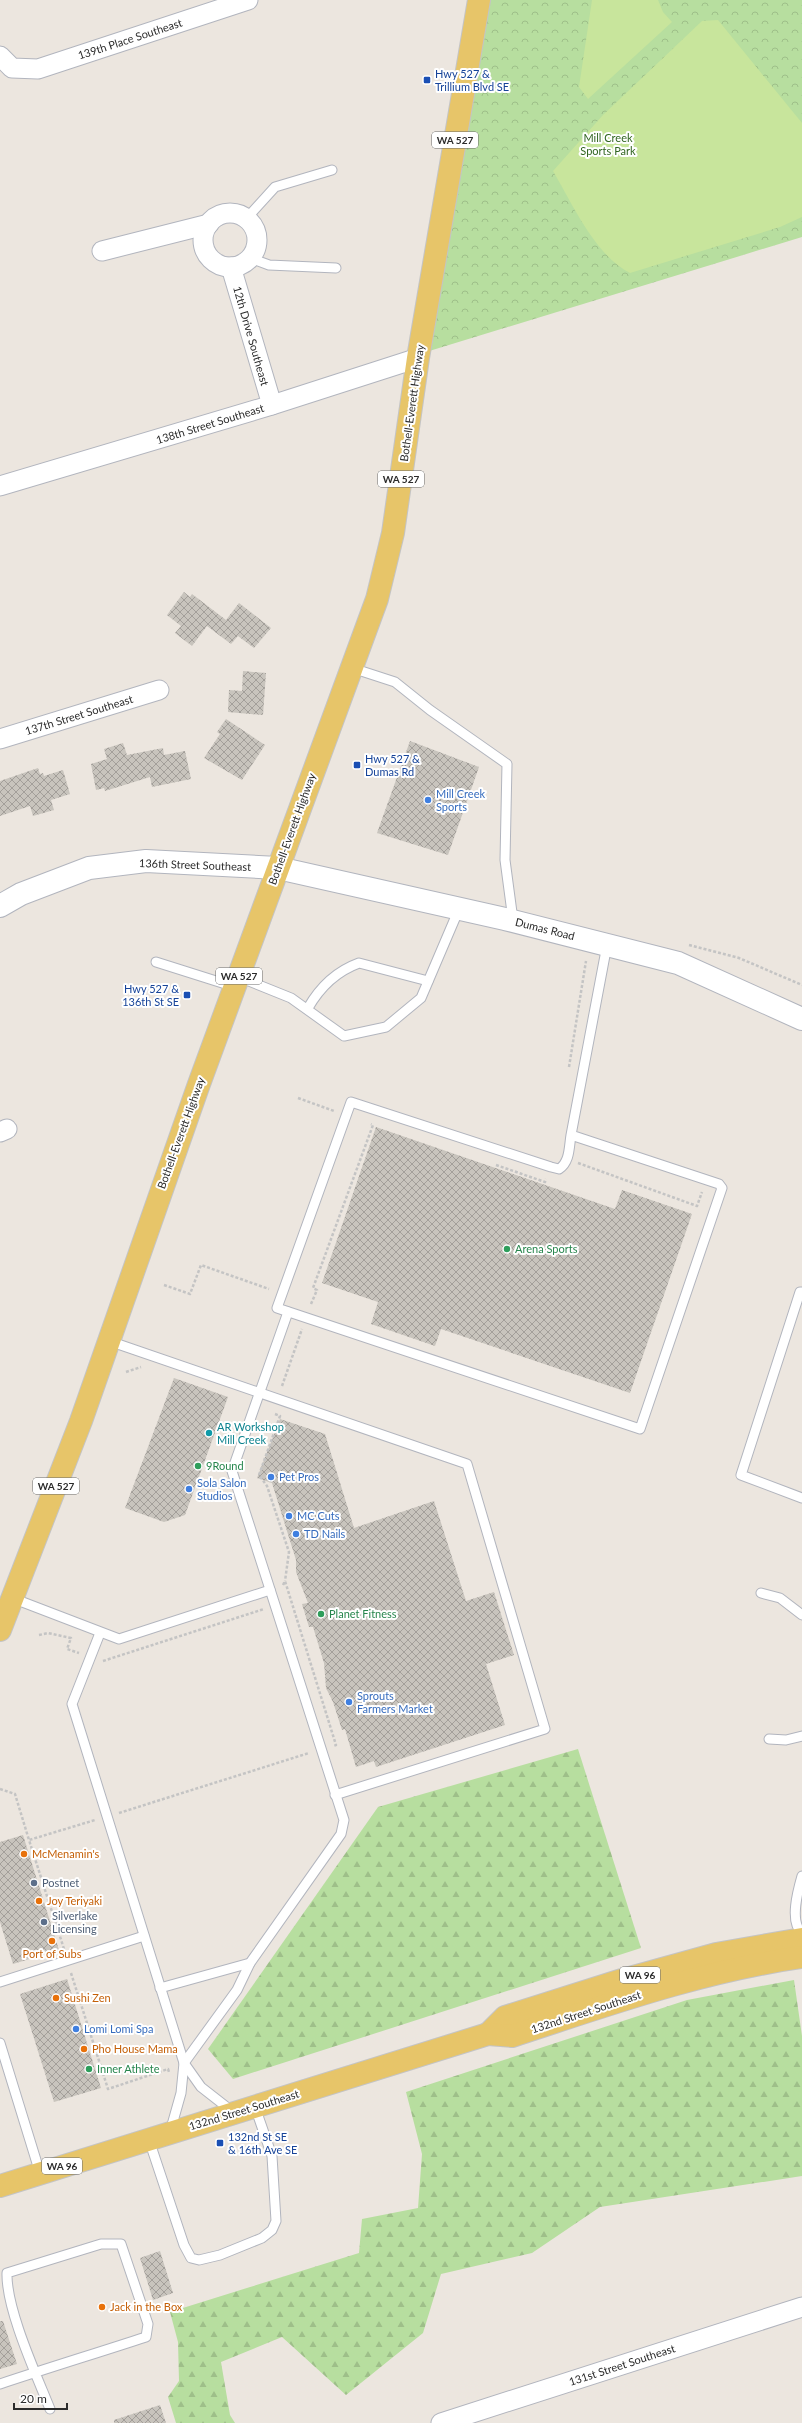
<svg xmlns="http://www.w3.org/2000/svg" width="802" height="2423" font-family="Lato,sans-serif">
<defs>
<pattern id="forest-firs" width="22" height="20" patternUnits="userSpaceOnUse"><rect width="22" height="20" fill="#b7de9f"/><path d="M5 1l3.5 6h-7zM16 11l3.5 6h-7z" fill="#9ebf89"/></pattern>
<pattern id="park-crowns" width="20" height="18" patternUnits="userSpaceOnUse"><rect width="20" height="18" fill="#b7de9f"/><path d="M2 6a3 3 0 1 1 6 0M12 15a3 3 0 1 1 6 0" fill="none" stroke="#9ebf89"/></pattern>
<pattern id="building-cross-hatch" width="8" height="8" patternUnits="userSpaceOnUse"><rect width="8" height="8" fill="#c8c4bd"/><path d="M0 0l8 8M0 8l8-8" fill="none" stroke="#a39f9a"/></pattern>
</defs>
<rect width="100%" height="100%" fill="#ece6df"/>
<g fill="url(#forest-firs)">
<path d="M578 1749 641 1948 233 2079 208 2049 378 1807Z"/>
<path d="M794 1980 802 2036V2176L600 2207 532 2253 441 2274 423 2333 346 2395 282 2337 221 2362 230 2415 235 2423H176L168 2397 179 2381 178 2342 170 2312 359 2253 362 2219 418 2208 422 2154 406 2092 687 2000Z"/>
</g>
<path fill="url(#park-crowns)" d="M485 0H802V237L426 352Z"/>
<g fill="#c8e59c">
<path d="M592 0H658L663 12 672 22 588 99 579 87Z"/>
<path d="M718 20 802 123V217L780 227 630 273C595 255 573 205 553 171L603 115 702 21Z"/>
</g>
<g fill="url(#building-cross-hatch)">
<path d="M184 592 190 597 192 594 226 620 239 603 271 628 254 648 238 636 231 644 207 626 192 646 175 633 181 626 167 615Z"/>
<path d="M243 671 266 673 263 715 228 712 229 690 242 691Z"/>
<path d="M226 719 265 745 242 780 204 758 220 734 217 732Z"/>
<path d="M410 741 479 767 448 855 377 833Z"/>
<path d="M123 743 127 755 163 748 164 755 185 751 191 779 152 787 150 777 105 791 104 788 96 790 91 764 107 759 104 749Z"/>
<path d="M38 768 40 774 43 773 44 776 63 770 70 794 51 800 54 810 33 816 30 806 0 816V781Z"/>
<path d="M376 1127 615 1209 622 1190 692 1214 630 1393 441 1329 435 1346 371 1324 378 1302 322 1283Z"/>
<path d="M174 1378 228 1397 185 1515 164 1522 125 1508Z"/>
<path d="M280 1419 325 1434 354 1528 434 1501 466 1601 494 1592 514 1655 486 1664 505 1725 376 1767 374 1761 356 1767 345 1729 342 1730 333 1702 326 1688 324 1663 313 1627H309L302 1604 308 1603 296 1572V1560L272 1483 257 1478Z"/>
<path d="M23 1835 59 1950 13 1964 0 1922V1842Z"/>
<path d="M67 1979 101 2088 54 2102 20 1994Z"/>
<path d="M160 2251 173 2293 153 2300 140 2258Z"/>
<path d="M0 2321H3L17 2364 0 2369Z"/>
<path d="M160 2405 166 2423H114V2420Z"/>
</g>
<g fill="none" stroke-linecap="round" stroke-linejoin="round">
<g stroke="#b2b5be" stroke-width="11">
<g id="lane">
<path d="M246 219 275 187 332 170"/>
<path d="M250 258 269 265 336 268"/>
<path d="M352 668 395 682 430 710 507 764 505 860 513 920"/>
<path d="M156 962 235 987"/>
<path d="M239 977 291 998 344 1036 386 1027 421 998 459 909"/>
<path d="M308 1008C320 987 337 971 359 963L428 981"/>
<path d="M571 1135 719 1184 722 1188 640 1429 277 1308 351 1102 551 1167 559 1169C570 1162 569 1147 571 1135L607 945"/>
<path d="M802 1292H800L741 1475 802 1498"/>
<path d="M109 1341 467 1464 545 1729 335 1795"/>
<path d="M761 1593 780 1598 802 1615"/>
<path d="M12 1598 119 1639 270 1590"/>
<path d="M100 1633 72 1704 184 2063 201 2087 233 2112"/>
<path d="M769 1739 786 1740 802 1736"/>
<path d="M802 1876C798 1890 789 1922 802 1933"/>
<path d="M0 1982 144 1936"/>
<path d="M160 1988 250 1963 341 1834 344 1820 232 1471 288 1312"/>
<path d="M0 2043 40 2173"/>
<path d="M170 2132 181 2093 184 2063 237 1990 250 1963"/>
<path d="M149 2140 184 2245 191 2258 199 2260 220 2255 262 2238 272 2230 276 2221 272 2156 255 2107"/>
<path d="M0 2384C48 2368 97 2353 146 2337L148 2324 121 2244H101L7 2273C6 2309 36 2374 50 2409"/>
</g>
</g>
<g stroke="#b2b5be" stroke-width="21">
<g id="street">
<path d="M0 56 12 68 38 69 248 0"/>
<circle cx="230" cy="240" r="27"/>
<path d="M102 251 209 224"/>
<path d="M231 267 272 405"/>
<path d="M0 486 272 405 418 358"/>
<path d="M0 739 159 690"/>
<path d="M0 1132 7 1129"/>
<path d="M441 2423 802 2307"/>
</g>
</g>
<g stroke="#b2b5be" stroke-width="24">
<path id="secondary" d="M0 906 21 894 89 868 146 861 278 868 505 919 678 963 802 1019"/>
</g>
<g stroke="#c4c4c4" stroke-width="24">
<g id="primary">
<path d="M0 1630 81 1421 199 1084 377 599 393 533 418 358 479 0"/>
<path d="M488 2034 505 2017 622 1980 716 1954 802 1939"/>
<path d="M0 2186 488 2034 512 2036C607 2005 702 1971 802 1957"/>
</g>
</g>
<g stroke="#c4c4c4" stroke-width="2.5" stroke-dasharray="3 2" stroke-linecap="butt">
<path d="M689 945 739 958 802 985"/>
<path d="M569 1067 586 961"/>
<path d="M298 1098 334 1111"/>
<path d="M578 1163 697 1206 702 1192"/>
<path d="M496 1165 545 1182 546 1179"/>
<path d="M164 1285 190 1294 201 1265 269 1289"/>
<path d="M311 1304 317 1290 313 1288 373 1125 371 1124"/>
<path d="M126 1372 141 1367"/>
<path d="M282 1386 302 1329"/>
<path d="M275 1414 280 1416 259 1475 267 1486 289 1552 285 1581"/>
<path d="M283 1585 285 1581 336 1745 333 1746"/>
<path d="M39 1635 48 1633 71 1638 67 1649 79 1653"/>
<path d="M103 1661 264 1609"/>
<path d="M0 1789 15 1794 29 1840"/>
<path d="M119 1813 309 1753"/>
<path d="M64 1949 29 1840 95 1820"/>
<path d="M71 1973 108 2089 168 2069 169 2072"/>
</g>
<use href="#lane" stroke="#fff" stroke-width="9"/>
<use href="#street" stroke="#fff" stroke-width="19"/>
<use href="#secondary" stroke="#fff" stroke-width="22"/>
<use href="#primary" stroke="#e7c569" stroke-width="22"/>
</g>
<g fill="#1a4fb4" stroke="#fff" stroke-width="1.5">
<rect x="423" y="76" width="8" height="8" rx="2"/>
<rect x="353" y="761" width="8" height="8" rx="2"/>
<rect x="183" y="991" width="8" height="8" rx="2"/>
<rect x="216" y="2139" width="8" height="8" rx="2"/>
</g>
<g fill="#3f7fe0" stroke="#fff" stroke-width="1.5">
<circle cx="428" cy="800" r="4"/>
<circle cx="271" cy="1477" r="4"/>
<circle cx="189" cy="1489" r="4"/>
<circle cx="289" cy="1516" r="4"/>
<circle cx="296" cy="1534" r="4"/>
<circle cx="349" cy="1702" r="4"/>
<circle cx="76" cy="2029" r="4"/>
</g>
<g fill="#2e9e5b" stroke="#fff" stroke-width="1.5">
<circle cx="507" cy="1249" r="4"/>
<circle cx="198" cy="1466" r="4"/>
<circle cx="321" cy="1614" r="4"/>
<circle cx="89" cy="2069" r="4"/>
</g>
<circle fill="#0f9aa8" stroke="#fff" stroke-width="1.5" cx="209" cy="1433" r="4"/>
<g fill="#e8710a" stroke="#fff" stroke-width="1.5">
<circle cx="24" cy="1854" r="4"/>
<circle cx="39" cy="1901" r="4"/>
<circle cx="52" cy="1941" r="4"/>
<circle cx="56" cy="1998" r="4"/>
<circle cx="84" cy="2049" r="4"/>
<circle cx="102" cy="2307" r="4"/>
</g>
<g fill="#5c6f8a" stroke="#fff" stroke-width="1.5">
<circle cx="34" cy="1883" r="4"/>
<circle cx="44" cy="1922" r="4"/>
</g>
<g text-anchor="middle" stroke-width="4" stroke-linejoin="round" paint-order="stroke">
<g fill="#fff" stroke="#6b6b6b" stroke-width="1">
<rect x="432" y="132" width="46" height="16" rx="3"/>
<rect x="378" y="471" width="46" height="16" rx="3"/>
<rect x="216" y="968" width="46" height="16" rx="3"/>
<rect x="33" y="1478" width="46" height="16" rx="3"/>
<rect x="620" y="1967" width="40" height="16" rx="3"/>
<rect x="42" y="2158" width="40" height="16" rx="3"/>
</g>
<g font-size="10" font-weight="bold" fill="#2b2b2b">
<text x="455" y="144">WA 527</text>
<text x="401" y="483">WA 527</text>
<text x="239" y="980">WA 527</text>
<text x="56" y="1490">WA 527</text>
<text x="640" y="1979">WA 96</text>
<text x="62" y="2170">WA 96</text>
</g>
<g font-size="11" fill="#2b2b2b" stroke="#fff">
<text transform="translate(130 39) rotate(-18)" y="4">139th Place Southeast</text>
<text transform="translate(251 336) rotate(74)" y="4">12th Drive Southeast</text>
<text transform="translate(412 403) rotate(-82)" y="4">Bothell-Everett Highway</text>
<text transform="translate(210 424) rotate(-17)" y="4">138th Street Southeast</text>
<text transform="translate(79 715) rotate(-17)" y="4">137th Street Southeast</text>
<text transform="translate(292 829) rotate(-70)" y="4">Bothell-Everett Highway</text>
<text transform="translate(195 865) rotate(2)" y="4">136th Street Southeast</text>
<text transform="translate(545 929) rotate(14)" y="4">Dumas Road</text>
<text transform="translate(181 1133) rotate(-70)" y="4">Bothell-Everett Highway</text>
<text transform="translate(586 2012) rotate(-18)" y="4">132nd Street Southeast</text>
<text transform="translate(244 2110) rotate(-17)" y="4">132nd Street Southeast</text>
<text transform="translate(622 2365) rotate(-18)" y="4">131st Street Southeast</text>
</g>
<g font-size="11" fill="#164399" stroke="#fff" text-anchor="start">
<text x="435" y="78">Hwy 527 &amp;<tspan x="435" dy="13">Trillium Blvd SE</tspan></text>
<text x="365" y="763">Hwy 527 &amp;<tspan x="365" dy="13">Dumas Rd</tspan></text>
<text x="179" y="993" text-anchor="end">Hwy 527 &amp;<tspan x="179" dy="13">136th St SE</tspan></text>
<text x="228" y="2141">132nd St SE<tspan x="228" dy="13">&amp; 16th Ave SE</tspan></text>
</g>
<g font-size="11" fill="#306420" stroke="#fff">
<text x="608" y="142">Mill Creek<tspan x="608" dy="13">Sports Park</tspan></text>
</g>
<g font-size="11" fill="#366cbe" stroke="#fff" text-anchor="start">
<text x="436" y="798">Mill Creek<tspan x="436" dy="13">Sports</tspan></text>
<text x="279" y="1481">Pet Pros</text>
<text x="197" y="1487">Sola Salon<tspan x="197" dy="13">Studios</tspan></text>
<text x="297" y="1520">MC Cuts</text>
<text x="304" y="1538">TD Nails</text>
<text x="357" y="1700">Sprouts<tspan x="357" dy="13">Farmers Market</tspan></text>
<text x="84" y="2033">Lomi Lomi Spa</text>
</g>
<g font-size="11" fill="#27864d" stroke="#fff" text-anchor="start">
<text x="515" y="1253">Arena Sports</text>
<text x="206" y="1470">9Round</text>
<text x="329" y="1618">Planet Fitness</text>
<text x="97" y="2073">Inner Athlete</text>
</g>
<g font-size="11" fill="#0d838f" stroke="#fff" text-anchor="start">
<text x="217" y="1431">AR Workshop<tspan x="217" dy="13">Mill Creek</tspan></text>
</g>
<g font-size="11" fill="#c56008" stroke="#fff" text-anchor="start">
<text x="32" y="1858">McMenamin's</text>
<text x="47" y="1905">Joy Teriyaki</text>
<text x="52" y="1958" text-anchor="middle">Port of Subs</text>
<text x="64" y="2002">Sushi Zen</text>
<text x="92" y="2053">Pho House Mama</text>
<text x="110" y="2311">Jack in the Box</text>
</g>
<g font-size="11" fill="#4e5e75" stroke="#fff" text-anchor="start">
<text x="42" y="1887">Postnet</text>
<text x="52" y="1920">Silverlake<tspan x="52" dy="13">Licensing</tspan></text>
</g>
</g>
<path d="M14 2403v6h53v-6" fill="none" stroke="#2b2b2b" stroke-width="2"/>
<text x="20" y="2403" font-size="12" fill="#2b2b2b" stroke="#ffffff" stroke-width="3" paint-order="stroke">20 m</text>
</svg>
